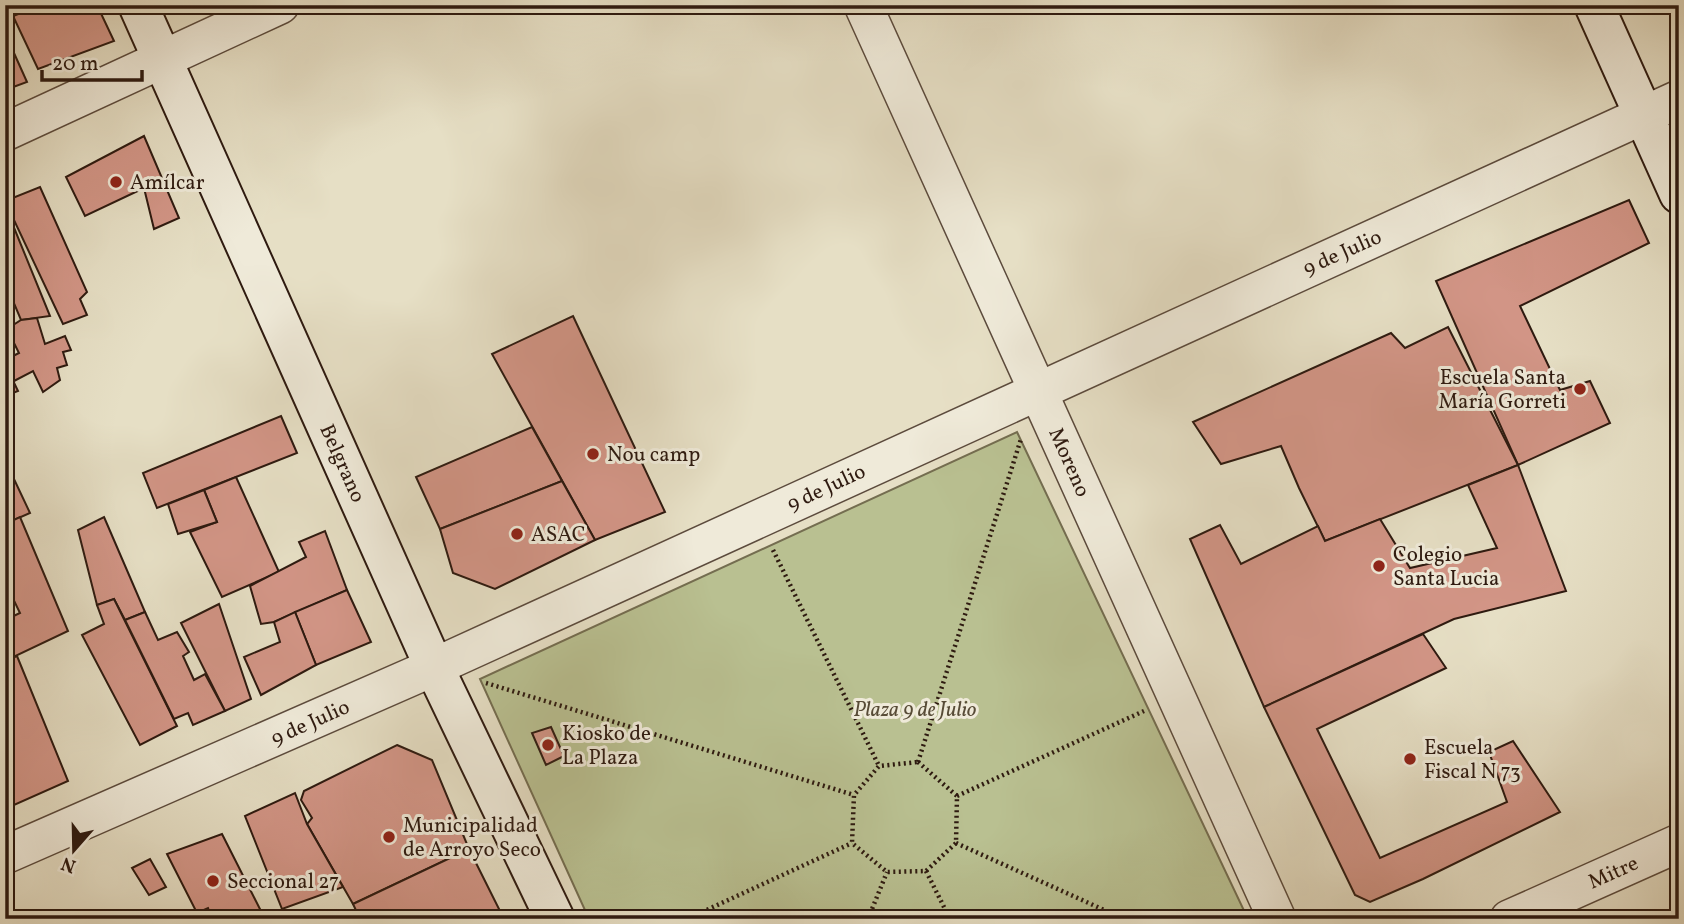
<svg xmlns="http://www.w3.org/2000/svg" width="1684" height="924" font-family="Vollkorn,serif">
<rect width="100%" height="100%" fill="#e6dfc5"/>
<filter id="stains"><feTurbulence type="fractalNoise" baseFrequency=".00286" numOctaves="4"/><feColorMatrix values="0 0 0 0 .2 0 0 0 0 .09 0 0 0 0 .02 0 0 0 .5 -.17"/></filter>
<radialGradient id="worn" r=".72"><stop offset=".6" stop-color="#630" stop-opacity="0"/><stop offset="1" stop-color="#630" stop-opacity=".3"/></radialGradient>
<path fill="#b9c091" stroke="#746d50" stroke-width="2" d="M1017 432 1248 919H589L480 679Z"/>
<g fill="#d29586" stroke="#2e1a10" stroke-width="2">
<path d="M7 5H42L13 16Z"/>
<path d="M42 5H97L114 41 38 69 13 16Z"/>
<path d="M5 33 27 82 5 90Z"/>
<path d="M144 136 179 218 154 229 144 188 85 216 66 177Z"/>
<path d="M40 187 87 292 80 299 87 315 63 324 5 201Z"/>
<path d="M1629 200 1649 243 1520 306 1560 390 1590 381 1610 423 1518 465 1436 281Z"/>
<path d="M6 208 50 316 21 320 5 282Z"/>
<path d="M573 316 665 512 595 540 492 354Z"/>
<path d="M37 318 45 344 65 336 71 350 63 352 67 365 57 368 60 380 43 392 33 371 14 381 5 360 19 353 7 329 21 320Z"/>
<path d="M1448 327 1518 465 1325 541 1299 488 1281 446 1221 464 1193 422 1391 333 1405 348Z"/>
<path d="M5 364 18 391 5 396Z"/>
<path d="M281 416 297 453 157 508 143 473Z"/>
<path d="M532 427 562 481 440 529 416 477Z"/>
<path d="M5 460 30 513 5 524Z"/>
<path d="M1518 465 1566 591 1454 619 1264 707 1190 539 1220 525 1241 564 1318 526 1325 541 1380 519 1410 568 1497 548 1468 485Z"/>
<path d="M236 477 279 572 222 597 190 532 217 522 204 490Z"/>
<path d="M562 481 595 540 495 589 453 573 440 529Z"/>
<path d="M204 490 217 522 178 534 168 504Z"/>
<path d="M20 517 68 631 5 661V620L20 613 5 582V524Z"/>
<path d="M104 517 145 612 125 620 114 599 97 605 78 530Z"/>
<path d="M325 531 347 590 274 622 261 624 250 586 306 557 299 542Z"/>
<path d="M347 590 371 642 316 665 295 612Z"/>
<path d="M114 599 177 726 140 745 82 635 104 624 97 605Z"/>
<path d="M219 604 251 699 225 711 181 623Z"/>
<path d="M145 612 158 640 177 632 189 652 183 656 194 680 205 674 225 711 193 725 188 713 174 719 125 620Z"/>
<path d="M295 612 316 665 261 695 244 657 280 642 274 622Z"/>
<path d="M1423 634 1446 668 1317 729 1380 858 1507 802 1489 752 1513 741 1560 812 1423 879 1370 902 1355 895 1264 707Z"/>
<path d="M17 656 68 781 5 809V661Z"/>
<path d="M551 727 564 756 546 765 532 733Z"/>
<path d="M397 745 432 760 469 849 353 904 307 824 312 818 301 800 304 791Z"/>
<path d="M295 793 307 824 343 887 282 909 245 816Z"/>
<path d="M222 834 265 919H212L208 908 197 913 167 854Z"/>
<path d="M469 849 504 919H360L353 904Z"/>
<path d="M150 859 166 887 149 895 132 868Z"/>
</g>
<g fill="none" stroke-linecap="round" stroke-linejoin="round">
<g stroke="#5c4b3d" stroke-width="40">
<g id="street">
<path d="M863 5 1277 919"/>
<path d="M5 132 280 5"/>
<path d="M5 855 434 667 1679 99"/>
<path d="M1509 919 1679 843"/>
</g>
</g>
<g stroke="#2e1a10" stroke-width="42">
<g id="secondary">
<path d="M138 5 434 667 555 919"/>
<path d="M1594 5 1679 194"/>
</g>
</g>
<g stroke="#2e1a10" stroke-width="4.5" stroke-dasharray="2 3.5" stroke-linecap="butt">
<path d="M773 550 879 766"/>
<path d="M486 683 854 795"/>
<path d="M918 762 1021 439"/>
<path d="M918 762 957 796 956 843 926 871 887 872 852 843 854 795 879 766Z"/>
<path d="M957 796 1144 711"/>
<path d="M956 843 1124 919"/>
<path d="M926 871 950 919"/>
<path d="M687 919 852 843"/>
<path d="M868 919 887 872"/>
</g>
<use href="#street" stroke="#efead9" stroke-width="37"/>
<use href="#secondary" stroke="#efead9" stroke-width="38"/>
</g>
<g fill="#8f2418" stroke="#efead9" stroke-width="2.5">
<circle cx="116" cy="182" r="7"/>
<circle cx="1580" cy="389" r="7"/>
<circle cx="593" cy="454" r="7"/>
<circle cx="517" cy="534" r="7"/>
<circle cx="1379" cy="566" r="7"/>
<circle cx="548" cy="745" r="7"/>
<circle cx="1410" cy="759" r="7"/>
<circle cx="389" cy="837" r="7"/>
<circle cx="213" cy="881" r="7"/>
</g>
<g text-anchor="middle" stroke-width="6" stroke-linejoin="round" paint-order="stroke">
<g font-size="21" fill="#2e1a10" stroke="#efead9" text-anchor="start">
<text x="130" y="189">Amílcar</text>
<text x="1566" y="384" text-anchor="end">Escuela Santa<tspan x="1566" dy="24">María Gorreti</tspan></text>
<text x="607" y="461">Nou camp</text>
<text x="531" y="541">ASAC</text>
<text x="1393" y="561">Colegio<tspan x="1393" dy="24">Santa Lucia</tspan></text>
<text x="562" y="740">Kiosko de<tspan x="562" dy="24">La Plaza</tspan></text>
<text x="1424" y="754">Escuela<tspan x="1424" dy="24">Fiscal N 73</tspan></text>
<text x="403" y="832">Municipalidad<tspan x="403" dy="24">de Arroyo Seco</tspan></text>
<text x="227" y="888">Seccional 27</text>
</g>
<g font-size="21" fill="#2e1a10" stroke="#efead9">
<text transform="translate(1342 252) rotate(-24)" y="7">9 de Julio</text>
<text transform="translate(1070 462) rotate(66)" y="7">Moreno</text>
<text transform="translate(343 463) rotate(66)" y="7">Belgrano</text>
<text transform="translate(826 487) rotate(-25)" y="7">9 de Julio</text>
<text transform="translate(310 722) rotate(-24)" y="7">9 de Julio</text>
<text transform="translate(1613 872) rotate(-24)" y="7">Mitre</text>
</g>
<g font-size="21" font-style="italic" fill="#584c37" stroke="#efead9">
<text x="915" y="716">Plaza 9 de Julio</text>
</g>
</g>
<rect width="1684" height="924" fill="none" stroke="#e6dfc5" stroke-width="28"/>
<rect x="7" y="7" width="1670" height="910" fill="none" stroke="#2e1a10" stroke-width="3.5"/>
<rect x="14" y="14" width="1656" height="896" fill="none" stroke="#2e1a10" stroke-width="2"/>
<g transform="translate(74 850) rotate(200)" stroke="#efead9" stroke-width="5" paint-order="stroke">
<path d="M0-5L12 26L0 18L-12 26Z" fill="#2e1a10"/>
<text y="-10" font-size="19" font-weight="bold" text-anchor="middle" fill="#2e1a10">N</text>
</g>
<path d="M42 70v10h100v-10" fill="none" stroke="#2e1a10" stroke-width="3.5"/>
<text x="52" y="70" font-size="21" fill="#2e1a10" stroke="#efead9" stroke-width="5" paint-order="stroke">20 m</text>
<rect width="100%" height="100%" filter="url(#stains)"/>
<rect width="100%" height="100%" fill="url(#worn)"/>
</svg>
